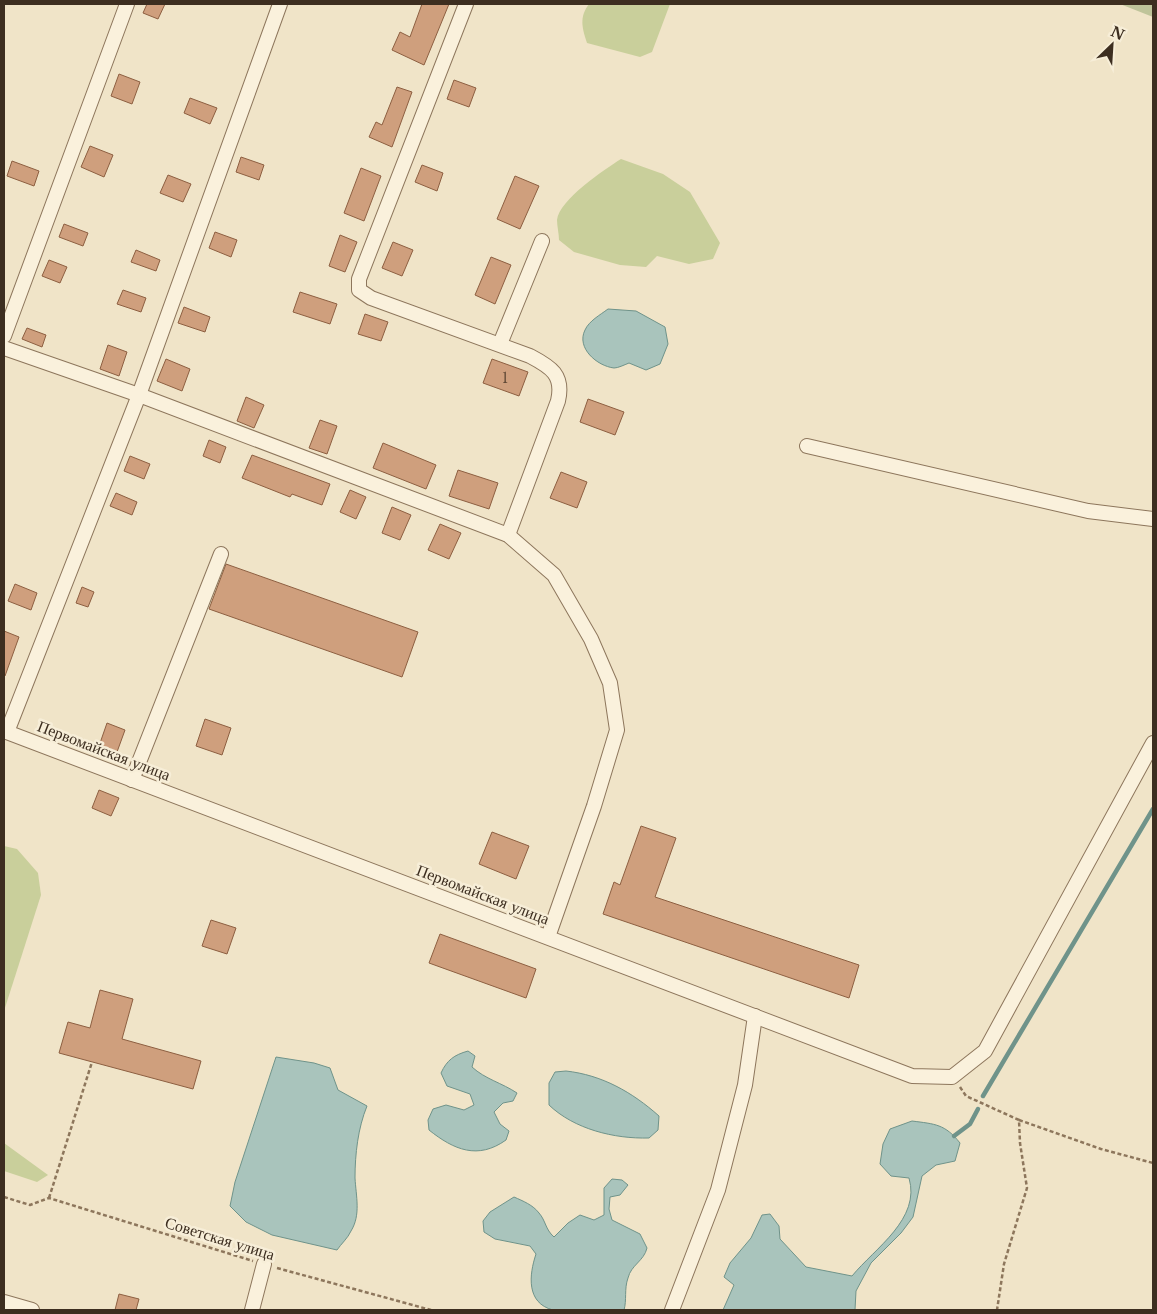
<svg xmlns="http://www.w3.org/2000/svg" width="1157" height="1314" font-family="'Libre Baskerville',serif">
<rect width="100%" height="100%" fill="#f0e4c8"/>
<g fill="#c9cf9b">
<path d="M589 4H670L652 52 640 57 587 43C582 28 579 17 589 4Z"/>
<path d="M621 159 663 174 690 192 720 243 713 259 689 264 657 256 646 267 620 265 574 252 559 240C559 234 557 226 557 220 559 200 605 169 621 159Z"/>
<path d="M4 846 17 849 38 873 41 895 4 1011Z"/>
<path d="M4 1143 48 1175 37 1182 4 1171Z"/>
</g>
<path fill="#bfc49a" d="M1120 4H1153V17Z"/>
<g fill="#a9c4bc" stroke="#6f938a">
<path d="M608 309 636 311 665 327 668 344 660 364 646 370 629 363C624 365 618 368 614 368 597 366 576 348 585 330 589 321 600 315 608 309Z"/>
<path d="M468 1051 475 1056 472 1067C485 1079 502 1083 517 1093L513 1101 503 1103 494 1112 500 1124 509 1131 506 1140C478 1160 454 1150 429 1130L428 1120 433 1109 446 1105 464 1110 474 1105 470 1094 447 1086 441 1073C447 1060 454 1055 468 1051Z"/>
<path d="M276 1057 314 1063 330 1068 338 1090 367 1106C358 1128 355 1154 355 1178 356 1196 361 1215 351 1231 348 1238 341 1244 337 1250L272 1235 246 1222 230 1206 235 1182Z"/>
<path d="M566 1071C602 1075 632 1092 659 1116L658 1130 649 1138C614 1139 574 1129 549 1105V1083L555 1072Z"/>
<path d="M912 1121C935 1124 945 1124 960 1143L955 1161 936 1165 922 1176 913 1217 901 1233 871 1263 856 1291 855 1310H723L734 1285 724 1277 730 1263 751 1238 762 1215 770 1214 779 1226 780 1239 806 1267 852 1276C875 1248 921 1219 909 1178L891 1176 880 1164 883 1144 890 1129Z"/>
<path d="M612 1179 622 1180 628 1185 620 1195 610 1197 609 1209 612 1220 640 1234 647 1248C644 1261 631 1265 628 1278 624 1289 627 1300 624 1310H553C526 1303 529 1275 536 1254L530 1246 495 1239 484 1232 483 1221 490 1212 514 1197C523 1201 533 1205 539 1213 546 1221 545 1229 554 1237L568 1223 580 1215 594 1220 604 1215V1188Z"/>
</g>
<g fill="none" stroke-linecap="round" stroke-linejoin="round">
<g stroke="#6f938a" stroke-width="4.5">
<path d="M983 1096 1153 809"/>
<path d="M954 1136 970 1124 978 1109"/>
</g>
</g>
<g fill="#cf9f7d" stroke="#8d5f41">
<path d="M147 4H165L158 19 143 13Z"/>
<path d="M422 4H449L424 65 392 50 400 32 410 37Z"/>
<path d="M119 74 140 82 132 104 111 96Z"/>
<path d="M454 80 476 88 469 107 447 99Z"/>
<path d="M397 87 412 92 392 147 369 137 376 122 382 125Z"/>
<path d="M190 98 217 108 210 124 184 113Z"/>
<path d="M90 146 113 155 104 177 81 167Z"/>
<path d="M241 157 264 165 259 180 236 172Z"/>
<path d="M12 161 39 171 34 186 7 176Z"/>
<path d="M422 165 443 173 437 191 415 182Z"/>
<path d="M361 168 381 176 364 221 344 213Z"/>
<path d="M168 175 191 184 183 202 160 193Z"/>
<path d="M515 176 539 186 520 229 497 219Z"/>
<path d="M64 224 88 233 83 246 59 237Z"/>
<path d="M215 232 237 240 231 257 209 248Z"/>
<path d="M340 235 357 242 345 272 329 266Z"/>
<path d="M393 242 413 250 402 276 382 268Z"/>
<path d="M136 250 160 260 156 271 131 262Z"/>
<path d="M491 257 511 265 495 304 475 295Z"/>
<path d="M49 260 67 267 60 283 42 276Z"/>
<path d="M123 290 146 298 141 312 117 304Z"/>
<path d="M300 292 337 304 330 324 293 312Z"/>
<path d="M184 307 210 317 205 332 178 323Z"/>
<path d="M365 314 388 322 381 341 358 334Z"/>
<path d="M27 328 46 335 42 347 22 339Z"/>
<path d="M108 345 127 352 119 376 100 369Z"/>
<path d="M166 359 190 369 182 391 157 381Z"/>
<path d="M492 359 528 372 519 396 483 383Z"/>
<path d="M246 397 264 405 254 428 237 421Z"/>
<path d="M588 399 624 412 615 435 580 422Z"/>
<path d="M320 420 337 426 327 454 309 448Z"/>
<path d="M209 440 226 447 220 463 203 456Z"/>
<path d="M383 443 436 465 426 489 373 468Z"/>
<path d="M252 455 330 484 322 505 292 494 290 497 242 478Z"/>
<path d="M130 456 150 464 144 479 124 471Z"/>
<path d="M458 470 498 483 489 509 449 496Z"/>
<path d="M561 472 587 482 577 508 550 498Z"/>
<path d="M350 490 366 497 356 519 340 512Z"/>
<path d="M116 493 137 502 132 515 110 506Z"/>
<path d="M392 507 411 515 400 540 382 533Z"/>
<path d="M440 524 461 533 449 559 428 550Z"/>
<path d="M226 564 418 632 402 677 209 609Z"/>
<path d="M15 584 37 593 31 610 8 601Z"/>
<path d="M82 587 94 592 88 607 76 603Z"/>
<path d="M4 631 19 637 5 676 4 675Z"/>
<path d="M205 719 231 728 222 755 196 746Z"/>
<path d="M107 723 125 730 117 752 99 746Z"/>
<path d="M99 790 119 798 111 816 92 808Z"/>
<path d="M641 826 676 838 655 897 859 965 849 998 603 914 614 882 620 885Z"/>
<path d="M492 832 529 846 516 879 479 864Z"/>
<path d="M211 920 236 928 227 954 202 946Z"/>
<path d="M440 934 536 969 526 998 429 963Z"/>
<path d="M100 990 133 999 122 1039 201 1061 193 1089 59 1053 68 1022 90 1028Z"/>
<path d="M119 1294 139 1299 136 1310H115Z"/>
</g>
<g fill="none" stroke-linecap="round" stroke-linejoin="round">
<g stroke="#8d765c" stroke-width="16">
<g id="minor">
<path d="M466 4 359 279V290L371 298 530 356C551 367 564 375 558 401L508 535"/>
<path d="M4 336 127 4"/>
<path d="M500 344 542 241"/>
<path d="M4 348 139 395 508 535 554 575 591 639 610 683 617 730 594 806 548 937"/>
<path d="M807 446 1088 511 1153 519"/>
<path d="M4 731 912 1076 952 1077 985 1051 1153 743"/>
<path d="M7 732 139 395 280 4"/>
<path d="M132 780 221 554"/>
<path d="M4 1302 32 1310"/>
<path d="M252 1310 264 1264"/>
<path d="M672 1310 718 1190 745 1085 755 1016"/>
</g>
</g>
<g stroke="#8d765c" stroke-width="2.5" stroke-dasharray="4 2.5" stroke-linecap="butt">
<path d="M960 1087 966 1096 1019 1120 1020 1143 1027 1188 1004 1264 997 1310"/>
<path d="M1019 1120 1101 1149 1153 1163"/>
<path d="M4 1197 30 1205 49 1198 253 1261"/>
<path d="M49 1198 92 1062"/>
<path d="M277 1268 431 1310"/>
</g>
<use href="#minor" stroke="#faf1dc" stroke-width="14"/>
</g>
<g text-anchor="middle" stroke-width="5" stroke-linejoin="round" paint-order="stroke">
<g font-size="14" fill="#624a37">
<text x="505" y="383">1</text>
</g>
<g font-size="16" fill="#3d2e20" stroke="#f7eed8">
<text transform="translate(104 750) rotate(21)" y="6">Первомайская улица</text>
<text transform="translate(483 894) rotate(21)" y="6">Первомайская улица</text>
<text transform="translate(220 1238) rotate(17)" y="6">Советская улица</text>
</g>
</g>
<rect width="1157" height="1314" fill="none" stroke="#3d2e20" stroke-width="10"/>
<g transform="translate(1112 45) rotate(25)" stroke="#f7eed8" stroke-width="4" paint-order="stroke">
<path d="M0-4L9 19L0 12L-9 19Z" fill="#3d2e20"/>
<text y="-8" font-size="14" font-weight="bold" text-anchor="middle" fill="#3d2e20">N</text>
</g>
</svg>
